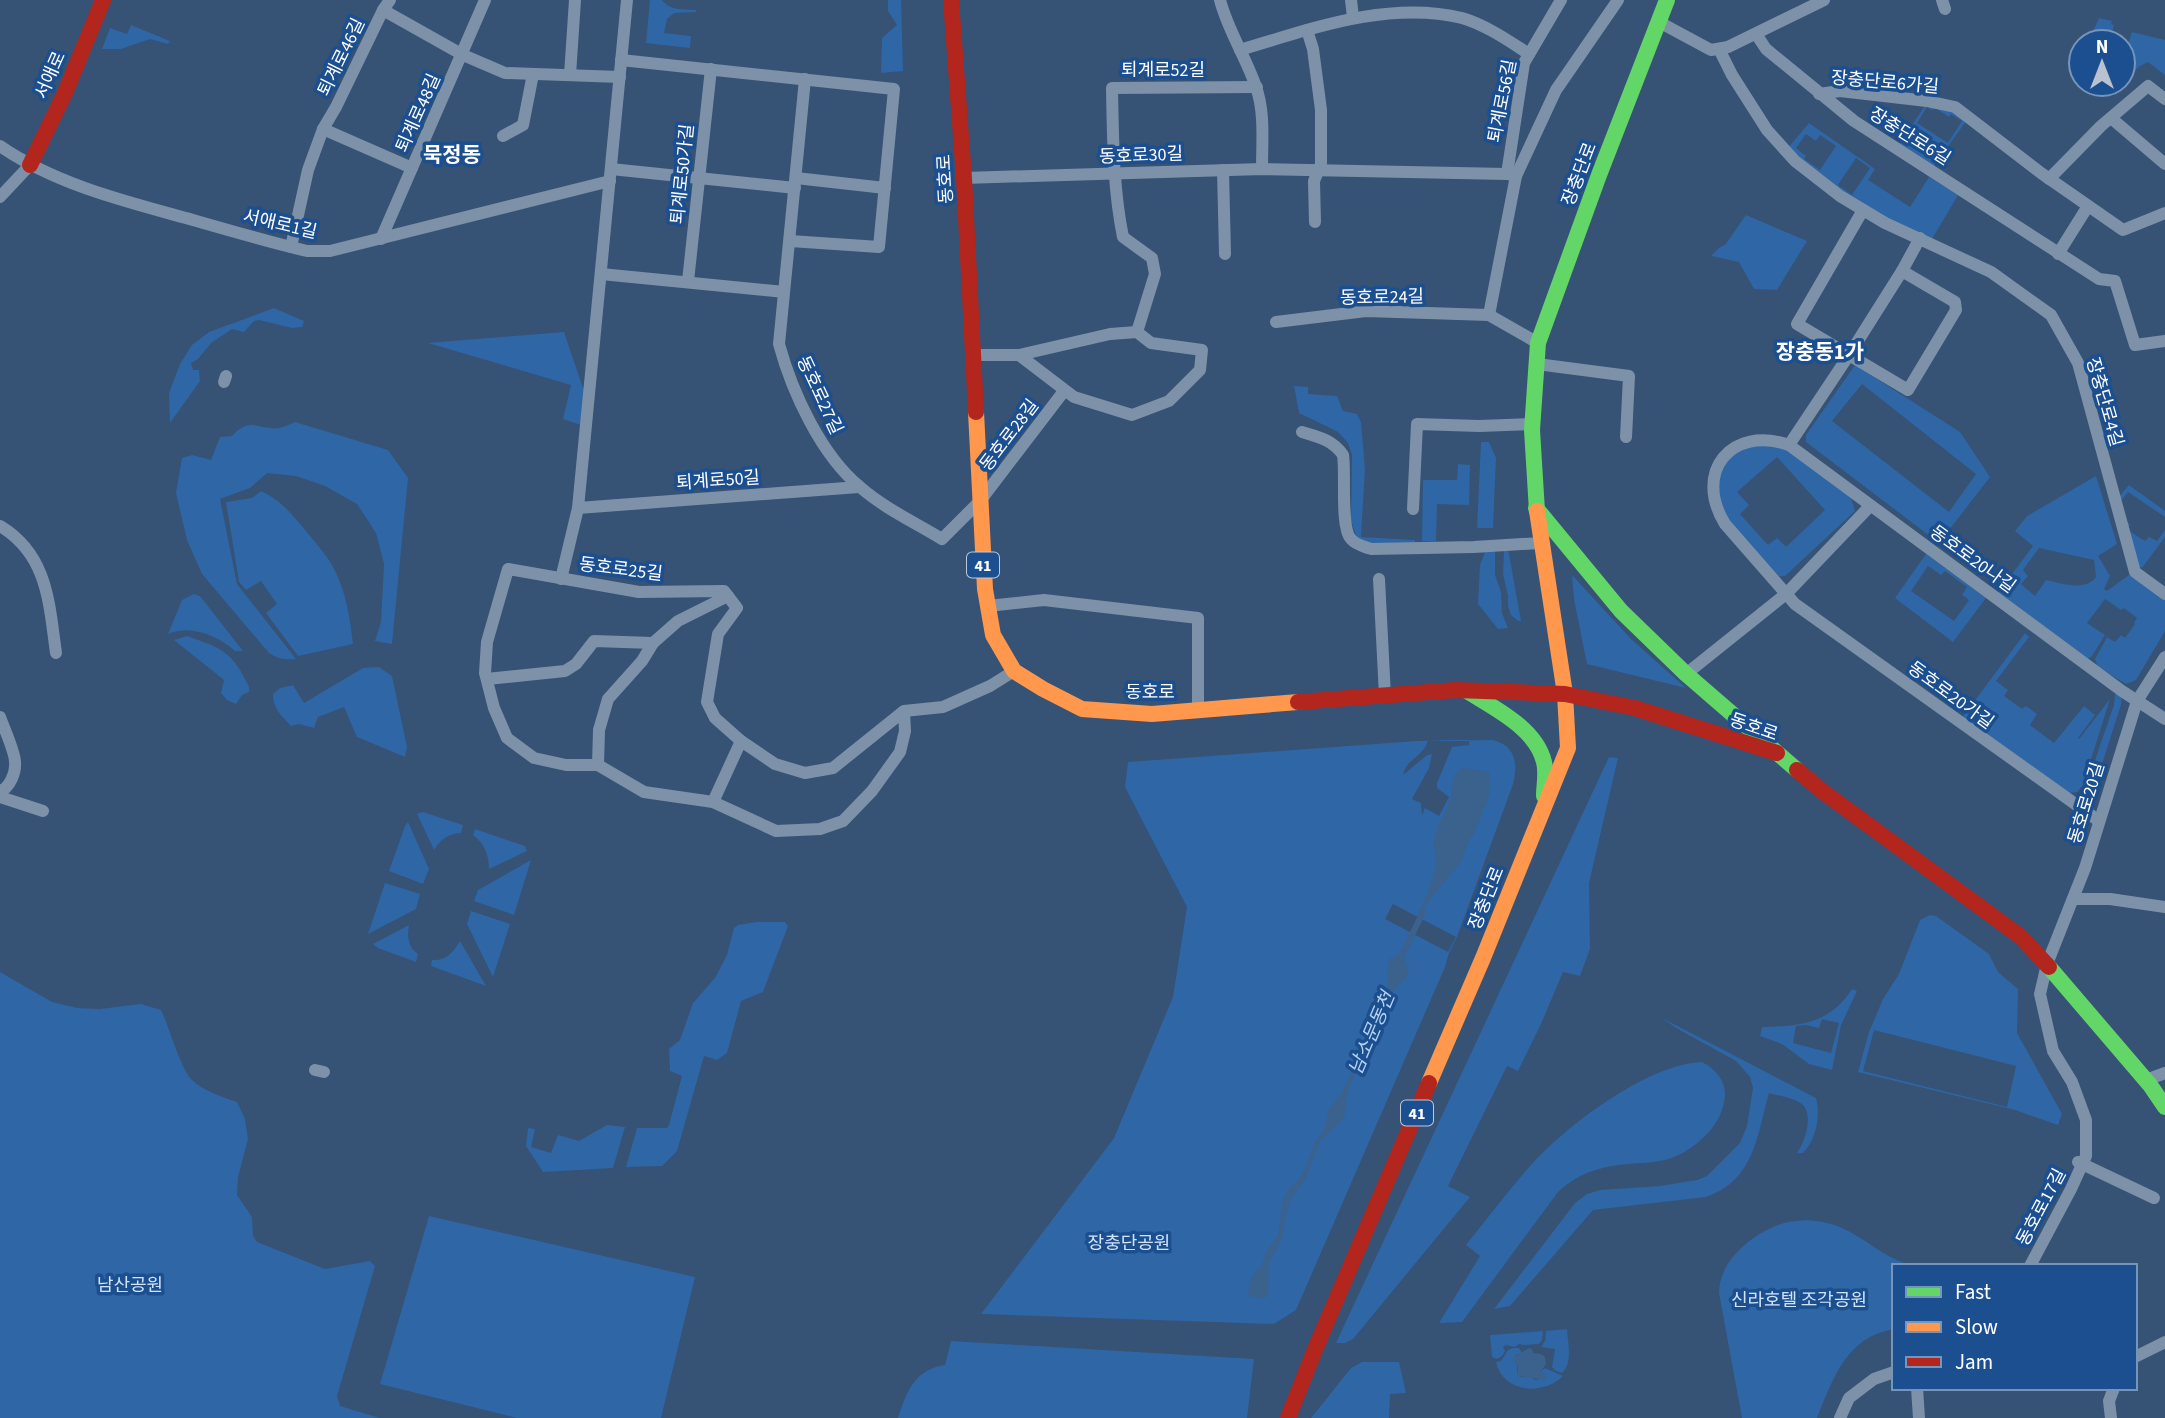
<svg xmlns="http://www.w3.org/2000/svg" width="2165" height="1418" font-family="'Source Sans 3','Noto Sans KR',sans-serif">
<rect width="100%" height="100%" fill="#365274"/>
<g fill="#2f66a5" fill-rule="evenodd">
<path d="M650 0H662C670 11 683 9 696 10V12L674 13 667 19 664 33 691 36 690 48 646 43Z"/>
<path d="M888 0H901L903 71 881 73 882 38 897 25 888 11Z"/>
<path d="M2099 18 2112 21 2111 24 2114 25 2111 37 2129 41 2132 32 2165 40V75L2148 62 2140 66 2123 80V42H2088Z"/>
<path d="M131 25 170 41 168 44 150 39 121 49H102L110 28 127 34Z"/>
<path d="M1926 104 1952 109 1967 120 1933 167 1899 145ZM1927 107 1932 110 1935 108 1949 117 1951 114 1962 121 1948 143 1917 123Z"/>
<path d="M1809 123 1875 169 1868 180 1910 207 1929 177 1958 195 1932 239 1888 222 1814 172 1788 148ZM1806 134 1816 141 1820 135 1836 146 1820 170 1804 159 1806 156 1796 148ZM1856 158 1870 168 1852 195 1838 185Z"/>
<path d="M1746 215 1807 241 1777 290 1754 289 1739 262 1711 256 1720 247 1725 245Z"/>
<path d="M274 308 304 321 302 327 292 328 259 320 254 321 244 332 232 329 211 343 198 359 191 363 193 370H199L200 381 170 423 169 393 180 364 192 345 209 332Z"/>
<path d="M564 332 584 391V426L563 419 571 385 428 343Z"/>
<path d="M1855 365 1960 432 1990 477 1939 543 1806 442V435ZM1862 384 1976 474 1949 512 1832 421Z"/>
<path d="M1294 386 1308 387V394L1337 396 1343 411 1357 414 1361 422 1365 469 1361 537 1415 540V545H1368L1357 539 1351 520 1352 455 1348 443 1338 432 1299 413Z"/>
<path d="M295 422 388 450 408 478 392 644 375 641 381 622 384 564 376 533 357 504 325 486 296 476 267 473 250 488 220 499 237 584 296 659C285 660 278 659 269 653L202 574 187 540 176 493 182 458 192 455 211 460 220 437 232 436C250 416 258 430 279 428 284 427 290 424 295 422Z"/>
<path d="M1773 440 1851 498 1855 511 1785 576 1771 577 1725 524 1713 479 1728 453ZM1777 457 1825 510 1786 547 1777 538 1768 545 1740 514 1749 505 1737 492Z"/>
<path d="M1481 442H1489L1496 458 1493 528H1477Z"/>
<path d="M1458 464 1470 465 1469 505 1437 504 1436 541H1422L1423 480H1457Z"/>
<path d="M2096 476 2117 544 2098 556 2110 576 2104 589 2107 591 2133 572 2165 599V631L2136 680 2126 684 2098 667 2095 659 2107 637 2115 642 2121 635 2125 638 2135 624 2134 623 2137 618 2124 608 2121 610 2105 599 2087 623 2105 635 2092 656 2088 659 1998 593 2033 546 2015 531 2027 516ZM2039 548 2094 560 2096 577C2085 592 2061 583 2046 580L2035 596 2021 584 2028 576 2023 570Z"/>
<path d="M2129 485 2165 511V517L2128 492 2120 502 2121 510 2126 515V521L2130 524 2128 530 2145 541 2149 537 2157 541 2165 530V537L2142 568 2134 562 2117 499Z"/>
<path d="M261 491C280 500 288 510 302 526 311 537 321 549 329 560 345 585 350 616 353 644L298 656 266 613 277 604 261 581 246 590 239 582 226 502 252 498Z"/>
<path d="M1504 550 1508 551 1509 554 1521 621H1518L1511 615 1508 606V596L1503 574Z"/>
<path d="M1495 551V575L1501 592 1502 613 1508 628 1498 629 1478 604 1480 565 1485 552Z"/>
<path d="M1926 554 1986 598 1953 642 1895 598ZM1928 566 1941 575 1945 571 1967 587 1962 595 1969 600 1954 621 1911 591Z"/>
<path d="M1572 575 1631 639 1686 688 1587 664 1574 599Z"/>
<path d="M194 594 200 596 243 651H235C218 636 191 624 168 634L182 600Z"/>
<path d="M2025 633 2029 637 1996 681 2008 690 2004 696 2022 709 2026 706 2037 714 2030 725 2054 743 2084 706 2095 715 2078 738 2079 739 2110 699 2083 785 2077 792 2069 793 1959 722Z"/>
<path d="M187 636C222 648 233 652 249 687V692L242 695 236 704 227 700 221 693 224 680 174 640Z"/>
<path d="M379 667 392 676 407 747 405 757 357 737 344 707 318 717 314 728 299 724 291 726C281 715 273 709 273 694L280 688 293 685 304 703 363 668Z"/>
<path d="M2115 693 2122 695 2121 705 2092 795 2089 801 2084 803 2082 798 2114 705Z"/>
<path d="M1493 740C1516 746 1518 764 1513 784L1457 937 1449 953 1445 967 1296 1310 1274 1324 981 1314 1114 1138 1173 997 1187 907 1125 787 1128 762 1416 741ZM1469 740V745L1452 747 1437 783V788L1449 797 1439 816 1425 808 1422 815 1421 803 1412 799 1429 768 1432 754 1427 755 1403 775C1407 758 1423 757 1428 741ZM1393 904 1456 937 1448 952 1385 919Z"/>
<path d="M1609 757 1618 758 1589 883 1590 949 1580 976 1563 972 1541 1024 1518 1071 1507 1066 1448 1186 1470 1197 1353 1339 1345 1343H1336Z"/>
<path d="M423 812 463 825 461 833C448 834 441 839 434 850L417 814Z"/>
<path d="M408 822 429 869 423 884 389 871 405 826Z"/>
<path d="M475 829 525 846 527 851 489 869C489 855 484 843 473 835Z"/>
<path d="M531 860 514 915 474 901 478 890Z"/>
<path d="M385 883 420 894 416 909 368 934Z"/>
<path d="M471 911 510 924 493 977 467 924Z"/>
<path d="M1930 915 1936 916 1989 954 1998 972 2018 989 2017 1033 2062 1114 2058 1125 2015 1110 1858 1072 1869 1032 1883 999 1899 974 1920 920ZM1874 1030 2016 1066 2007 1107 1863 1071Z"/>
<path d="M757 922H785L788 926 763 992 741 1001 727 1053 717 1060 704 1056 677 1151 662 1166 626 1167 637 1128H667L669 1125 682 1076 670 1071 669 1049 680 1040 693 1003 715 978 727 955 734 928 738 925Z"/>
<path d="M409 925C407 937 408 947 418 954L416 962 378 948 373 944Z"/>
<path d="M460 941 486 986 431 966 432 960C447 961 453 952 460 941Z"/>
<path d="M0 972 52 1002 77 1008 100 1009 141 1004 161 1010C169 1026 181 1070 192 1080 204 1091 222 1097 237 1102L245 1119 248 1139 238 1177 237 1195 252 1217 253 1236 257 1242 325 1269 370 1261 375 1266 337 1396 340 1406 380 1418H0Z"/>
<path d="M1852 989 1857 991 1841 1025 1832 1070 1809 1064 1782 1044 1760 1036 1762 1027C1801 1026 1829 1024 1852 989ZM1822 1019 1839 1023 1831 1053 1793 1043 1796 1026 1806 1025 1819 1028Z"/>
<path d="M1660 1017 1816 1098C1821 1116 1816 1140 1803 1153H1797C1805 1142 1814 1115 1802 1104 1794 1098 1779 1096 1769 1093 1757 1135 1755 1180 1706 1197L1593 1210 1510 1306 1494 1309 1575 1203 1587 1194 1600 1190 1660 1186 1697 1180 1707 1176 1740 1143 1747 1126 1753 1088 1750 1077 1736 1061 1678 1029Z"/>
<path d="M1702 1062C1714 1068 1726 1080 1725 1095 1724 1111 1716 1126 1704 1137 1666 1173 1643 1157 1599 1169 1583 1173 1570 1181 1558 1192L1462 1322 1439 1323 1480 1256 1466 1245C1487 1219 1508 1191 1530 1166 1566 1126 1647 1064 1702 1062Z"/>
<path d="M607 1125 625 1127 613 1168 543 1172 526 1146 528 1128 535 1129 531 1147 551 1153 558 1135 579 1141Z"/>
<path d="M429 1216 695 1277 661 1418H517L380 1384Z"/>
<path d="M1807 1220C1820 1221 1832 1223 1844 1229 1870 1241 1888 1262 1918 1266H1894V1329C1846 1337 1833 1379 1817 1418H1742L1719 1293C1719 1260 1754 1232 1784 1223 1791 1221 1799 1221 1807 1220Z"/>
<path d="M1567 1329C1568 1344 1573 1363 1562 1373L1556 1371 1552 1367 1555 1349 1541 1347 1545 1341 1546 1331Z"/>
<path d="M1543 1331 1542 1340 1539 1344C1532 1344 1526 1346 1519 1344L1515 1347 1506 1345 1503 1347 1505 1351 1502 1356 1497 1359 1492 1357 1490 1335Z"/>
<path d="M951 1341 1254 1359 1247 1418H898C907 1391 914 1370 945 1365Z"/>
<path d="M1513 1348H1519L1522 1353 1516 1355 1514 1360 1517 1365V1373L1520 1377 1528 1376 1536 1380 1545 1375 1541 1373 1542 1370 1545 1368 1563 1376C1543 1396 1503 1393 1496 1362L1501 1361 1508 1350Z"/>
<path d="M1362 1362H1399L1406 1393 1390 1394 1389 1418H1311L1351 1368Z"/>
</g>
<g fill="#3b618d">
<path d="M1463 768 1490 772V793L1475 832 1470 838 1461 862 1425 905V915L1404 958 1409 972 1405 980 1395 988 1389 1000 1387 1016 1382 1027 1374 1036 1369 1051 1363 1060 1348 1089 1344 1118 1320 1142 1304 1182 1292 1197 1286 1214 1282 1239 1269 1262 1268 1295 1265 1298 1253 1297 1248 1295 1251 1278 1261 1266 1267 1251 1278 1236 1283 1200 1290 1188 1302 1175 1315 1142 1324 1130 1329 1109 1340 1096 1350 1075 1356 1057 1357 1046 1367 1037C1370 1030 1368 1022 1371 1015 1375 1004 1382 1008 1387 992 1390 980 1385 969 1390 958L1399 955C1411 929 1426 902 1434 874 1438 861 1432 849 1435 836 1437 824 1446 813 1450 801 1454 788 1448 774 1463 768Z"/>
<path d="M1529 1348 1532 1349 1533 1353 1541 1354 1545 1357 1546 1364 1541 1371 1546 1376 1545 1380 1517 1376 1518 1367 1514 1362V1357Z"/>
</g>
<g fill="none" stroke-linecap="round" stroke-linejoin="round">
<g stroke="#7d92a8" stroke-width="12">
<path d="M1220 0C1228 31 1246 57 1256 87 1265 112 1262 142 1262 169"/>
<path d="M1351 0 1353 17"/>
<path d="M1942 0 1945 9"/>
<path d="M383 10 463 55 505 73 620 77"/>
<path d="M1659 22 1711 50 1728 47 1824 0"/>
<path d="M1307 30 1313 49 1321 110V164L1314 181 1315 222"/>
<path d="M1756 34 1766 49 1854 121 2099 279 2115 281 2135 345 2165 341"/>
<path d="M1719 49 1732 75 1767 130 1795 161 1840 196 1885 223 1991 272 2051 315 2078 363 2135 572 2165 594"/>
<path d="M1240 50C1311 29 1388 0 1462 18 1486 25 1509 41 1529 54"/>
<path d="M621 60 894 89 879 247 790 241"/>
<path d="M570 75 575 0"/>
<path d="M805 79 779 344C792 392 821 455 860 487 884 508 914 522 942 539L980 501 1064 391"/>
<path d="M1819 94 1840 91 1927 101 1955 107 2041 173 2123 230 2165 213"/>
<path d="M2111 118 2165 164"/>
<path d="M323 129 412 168"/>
<path d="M503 136 523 125 533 74"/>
<path d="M0 146C56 185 128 202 193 220 231 231 269 242 307 251H330L610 181"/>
<path d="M611 169 795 188"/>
<path d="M1223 170 1225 254"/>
<path d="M1507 174 1524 63 1561 0"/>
<path d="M796 178 885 188"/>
<path d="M964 178 1262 169 1507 174 1516 176 1556 90 1618 0"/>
<path d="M2049 179 2101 126 2148 86 2165 99"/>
<path d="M0 197 30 165"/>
<path d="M1863 210 1797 324 1908 390 1956 310 1955 302 1902 271"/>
<path d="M381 239 485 0"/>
<path d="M291 247 308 170 323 129 336 107 383 10 390 0"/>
<path d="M2058 254 2088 206"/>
<path d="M601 274 784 292"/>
<path d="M688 281 711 69"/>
<path d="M1489 315 1516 176"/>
<path d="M1276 322 1366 311 1489 315 1538 343"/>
<path d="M1137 332 1155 274 1152 258 1123 237C1113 188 1113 138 1112 88L1257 87"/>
<path d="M974 355H1019L1110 334 1137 332"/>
<path d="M1019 355 1074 397 1132 415 1169 401 1200 370 1202 350 1151 343 1137 332"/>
<path d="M1537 364 1629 376 1626 437"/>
<path d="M224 382 226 376"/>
<path d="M1302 432C1319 437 1333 440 1343 455 1346 473 1340 528 1351 539 1356 545 1363 546 1371 549L1474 547 1540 543"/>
<path d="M1789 445 1849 355 1902 271 1920 238"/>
<path d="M578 508 859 487"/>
<path d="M1413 509 1417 424 1479 426 1532 424"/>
<path d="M0 526C48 555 49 603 56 653"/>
<path d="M561 579 578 508 627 0"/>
<path d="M1379 579 1385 696"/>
<path d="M988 606 1044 600 1198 618V710"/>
<path d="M1686 674 1786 594 1870 506"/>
<path d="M487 679 565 671 576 664 594 641 653 643"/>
<path d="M904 711 905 731 900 752 872 791 843 821 820 829 776 831 713 802 644 792 598 765H566L534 758 507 738 494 708 485 673 487 642 508 569 639 592 724 591 737 608 718 634 707 702 715 718 741 741 775 764 805 773 833 768 904 711 943 707 990 686 1014 671"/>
<path d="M0 717C4 728 15 752 15 762 16 772 10 788 0 791"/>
<path d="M598 765 599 730 608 699 642 661 653 643 678 621 728 596"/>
<path d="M0 797 43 811"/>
<path d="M713 802 741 741"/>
<path d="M2099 821 1795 604 1725 524C1693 472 1731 425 1789 445L2122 691 2165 719"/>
<path d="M2073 899H2110L2165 907"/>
<path d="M315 1070 324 1072"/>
<path d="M2146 1080 2165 1073"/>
<path d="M2078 1162 2154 1198"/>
<path d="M2030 1266 2071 1189 2086 1156V1120L2072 1082 2053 1051 2040 994 2047 964 2085 868 2137 701 2165 657"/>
<path d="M2135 1357 2165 1342"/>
<path d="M1917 1388 1919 1418"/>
<path d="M1840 1418 1849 1398 1874 1379 1894 1372"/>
<path d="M2111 1418 2109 1401 2114 1388"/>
</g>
<g stroke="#63d668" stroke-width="16">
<path d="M1536 508 1621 611 1686 674 1797 770"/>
<path d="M1537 511 1532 430 1538 343 1599 175 1667 0"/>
<path d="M1467 691C1494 708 1536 728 1544 762 1547 773 1544 785 1544 796"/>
<path d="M2049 967 2150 1085 2165 1107"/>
</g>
<g stroke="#ff974d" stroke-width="16">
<path d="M976 412 985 589 993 635 1014 671 1043 689 1082 709 1152 714 1298 702"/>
<path d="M1429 1083 1483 958 1568 748 1565 694 1537 511"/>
</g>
<g stroke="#b3261e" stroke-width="16">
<path d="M951 0 964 178 976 412"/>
<path d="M30 165 65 93 103 0"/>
<path d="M1298 702 1456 690 1565 694 1635 708 1777 753"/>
<path d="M1797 770 1822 791 2021 937 2049 967"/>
<path d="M1288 1418 1316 1347 1429 1083"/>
</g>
</g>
<g text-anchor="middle" stroke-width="7" stroke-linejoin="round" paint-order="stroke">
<g fill="#1b4f8f" stroke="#bbcadd" stroke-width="2">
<rect x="967" y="552.5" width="32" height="25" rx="5"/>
<rect x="1401" y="1100.5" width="32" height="25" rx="5"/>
</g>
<g font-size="16" font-weight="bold" fill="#fff">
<text x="983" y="571">41</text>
<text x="1417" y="1119">41</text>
</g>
<g font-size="18" fill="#fff" stroke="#1b4f8f">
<text transform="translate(341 57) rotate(-64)" y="6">퇴계로46길</text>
<text x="1163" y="76">퇴계로52길</text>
<text transform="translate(50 75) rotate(-66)" y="6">서애로</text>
<text transform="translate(1885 82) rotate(5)" y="6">장충단로6가길</text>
<text transform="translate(1502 101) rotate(-79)" y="6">퇴계로56길</text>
<text transform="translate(418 113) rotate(-66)" y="6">퇴계로48길</text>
<text transform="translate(1910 136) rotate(32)" y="6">장충단로6길</text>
<text transform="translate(1141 155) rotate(-2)" y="6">동호로30길</text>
<text transform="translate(682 174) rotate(-84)" y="6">퇴계로50가길</text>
<text transform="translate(1579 174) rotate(-69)" y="6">장충단로</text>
<text transform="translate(945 179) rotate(-93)" y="6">동호로</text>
<text transform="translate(280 224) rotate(13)" y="6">서애로1길</text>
<text transform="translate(1382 297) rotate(-1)" y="6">동호로24길</text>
<text transform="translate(820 395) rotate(65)" y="6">동호로27길</text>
<text transform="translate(2105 402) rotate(74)" y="6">장충단로4길</text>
<text transform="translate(1009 435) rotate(-53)" y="6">동호로28길</text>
<text transform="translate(718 480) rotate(-4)" y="6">퇴계로50길</text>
<text transform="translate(1973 559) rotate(36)" y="6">동호로20나길</text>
<text transform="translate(621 569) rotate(7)" y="6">동호로25길</text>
<text x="1150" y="698">동호로</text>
<text transform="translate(1951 695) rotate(36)" y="6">동호로20가길</text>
<text transform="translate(1754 727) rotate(19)" y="6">동호로</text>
<text transform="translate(2086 803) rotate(-73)" y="6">동호로20길</text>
<text transform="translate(1486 898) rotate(-68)" y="6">장충단로</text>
<text transform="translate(2041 1207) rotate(-62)" y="6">동호로17길</text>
</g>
<g font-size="18" fill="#cfe3fa" stroke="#1b4f8f">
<text x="1129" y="1249">장충단공원</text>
<text x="130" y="1291">남산공원</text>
<text x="1799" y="1306">신라호텔 조각공원</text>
</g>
<g font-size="19" font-style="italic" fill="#b5d3f5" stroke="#1b4f8f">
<text transform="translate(1371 1033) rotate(-67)" y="7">남소문동천</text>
</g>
<g font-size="21" font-weight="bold" fill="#fff" stroke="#1b4f8f">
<text x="452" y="162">묵정동</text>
<text x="1820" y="359">장충동1가</text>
</g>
</g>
<rect x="1892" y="1264" width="245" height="126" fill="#1b4f8f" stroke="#7695bc" stroke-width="2"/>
<rect x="1906" y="1287" width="35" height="10" fill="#63d668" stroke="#7695bc" stroke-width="2"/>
<text x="1955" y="1299" font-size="21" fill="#ffffff">Fast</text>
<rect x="1906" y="1322" width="35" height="10" fill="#ff974d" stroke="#7695bc" stroke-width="2"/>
<text x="1955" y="1334" font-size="21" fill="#ffffff">Slow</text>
<rect x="1906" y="1357" width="35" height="10" fill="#b3261e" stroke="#7695bc" stroke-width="2"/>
<text x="1955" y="1369" font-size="21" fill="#ffffff">Jam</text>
<g transform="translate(2102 63)"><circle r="33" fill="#1b4f8f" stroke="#7695bc" stroke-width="2"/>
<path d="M0-5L12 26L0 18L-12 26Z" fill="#b9c2ce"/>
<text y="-10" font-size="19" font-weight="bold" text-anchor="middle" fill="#ffffff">N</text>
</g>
</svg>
